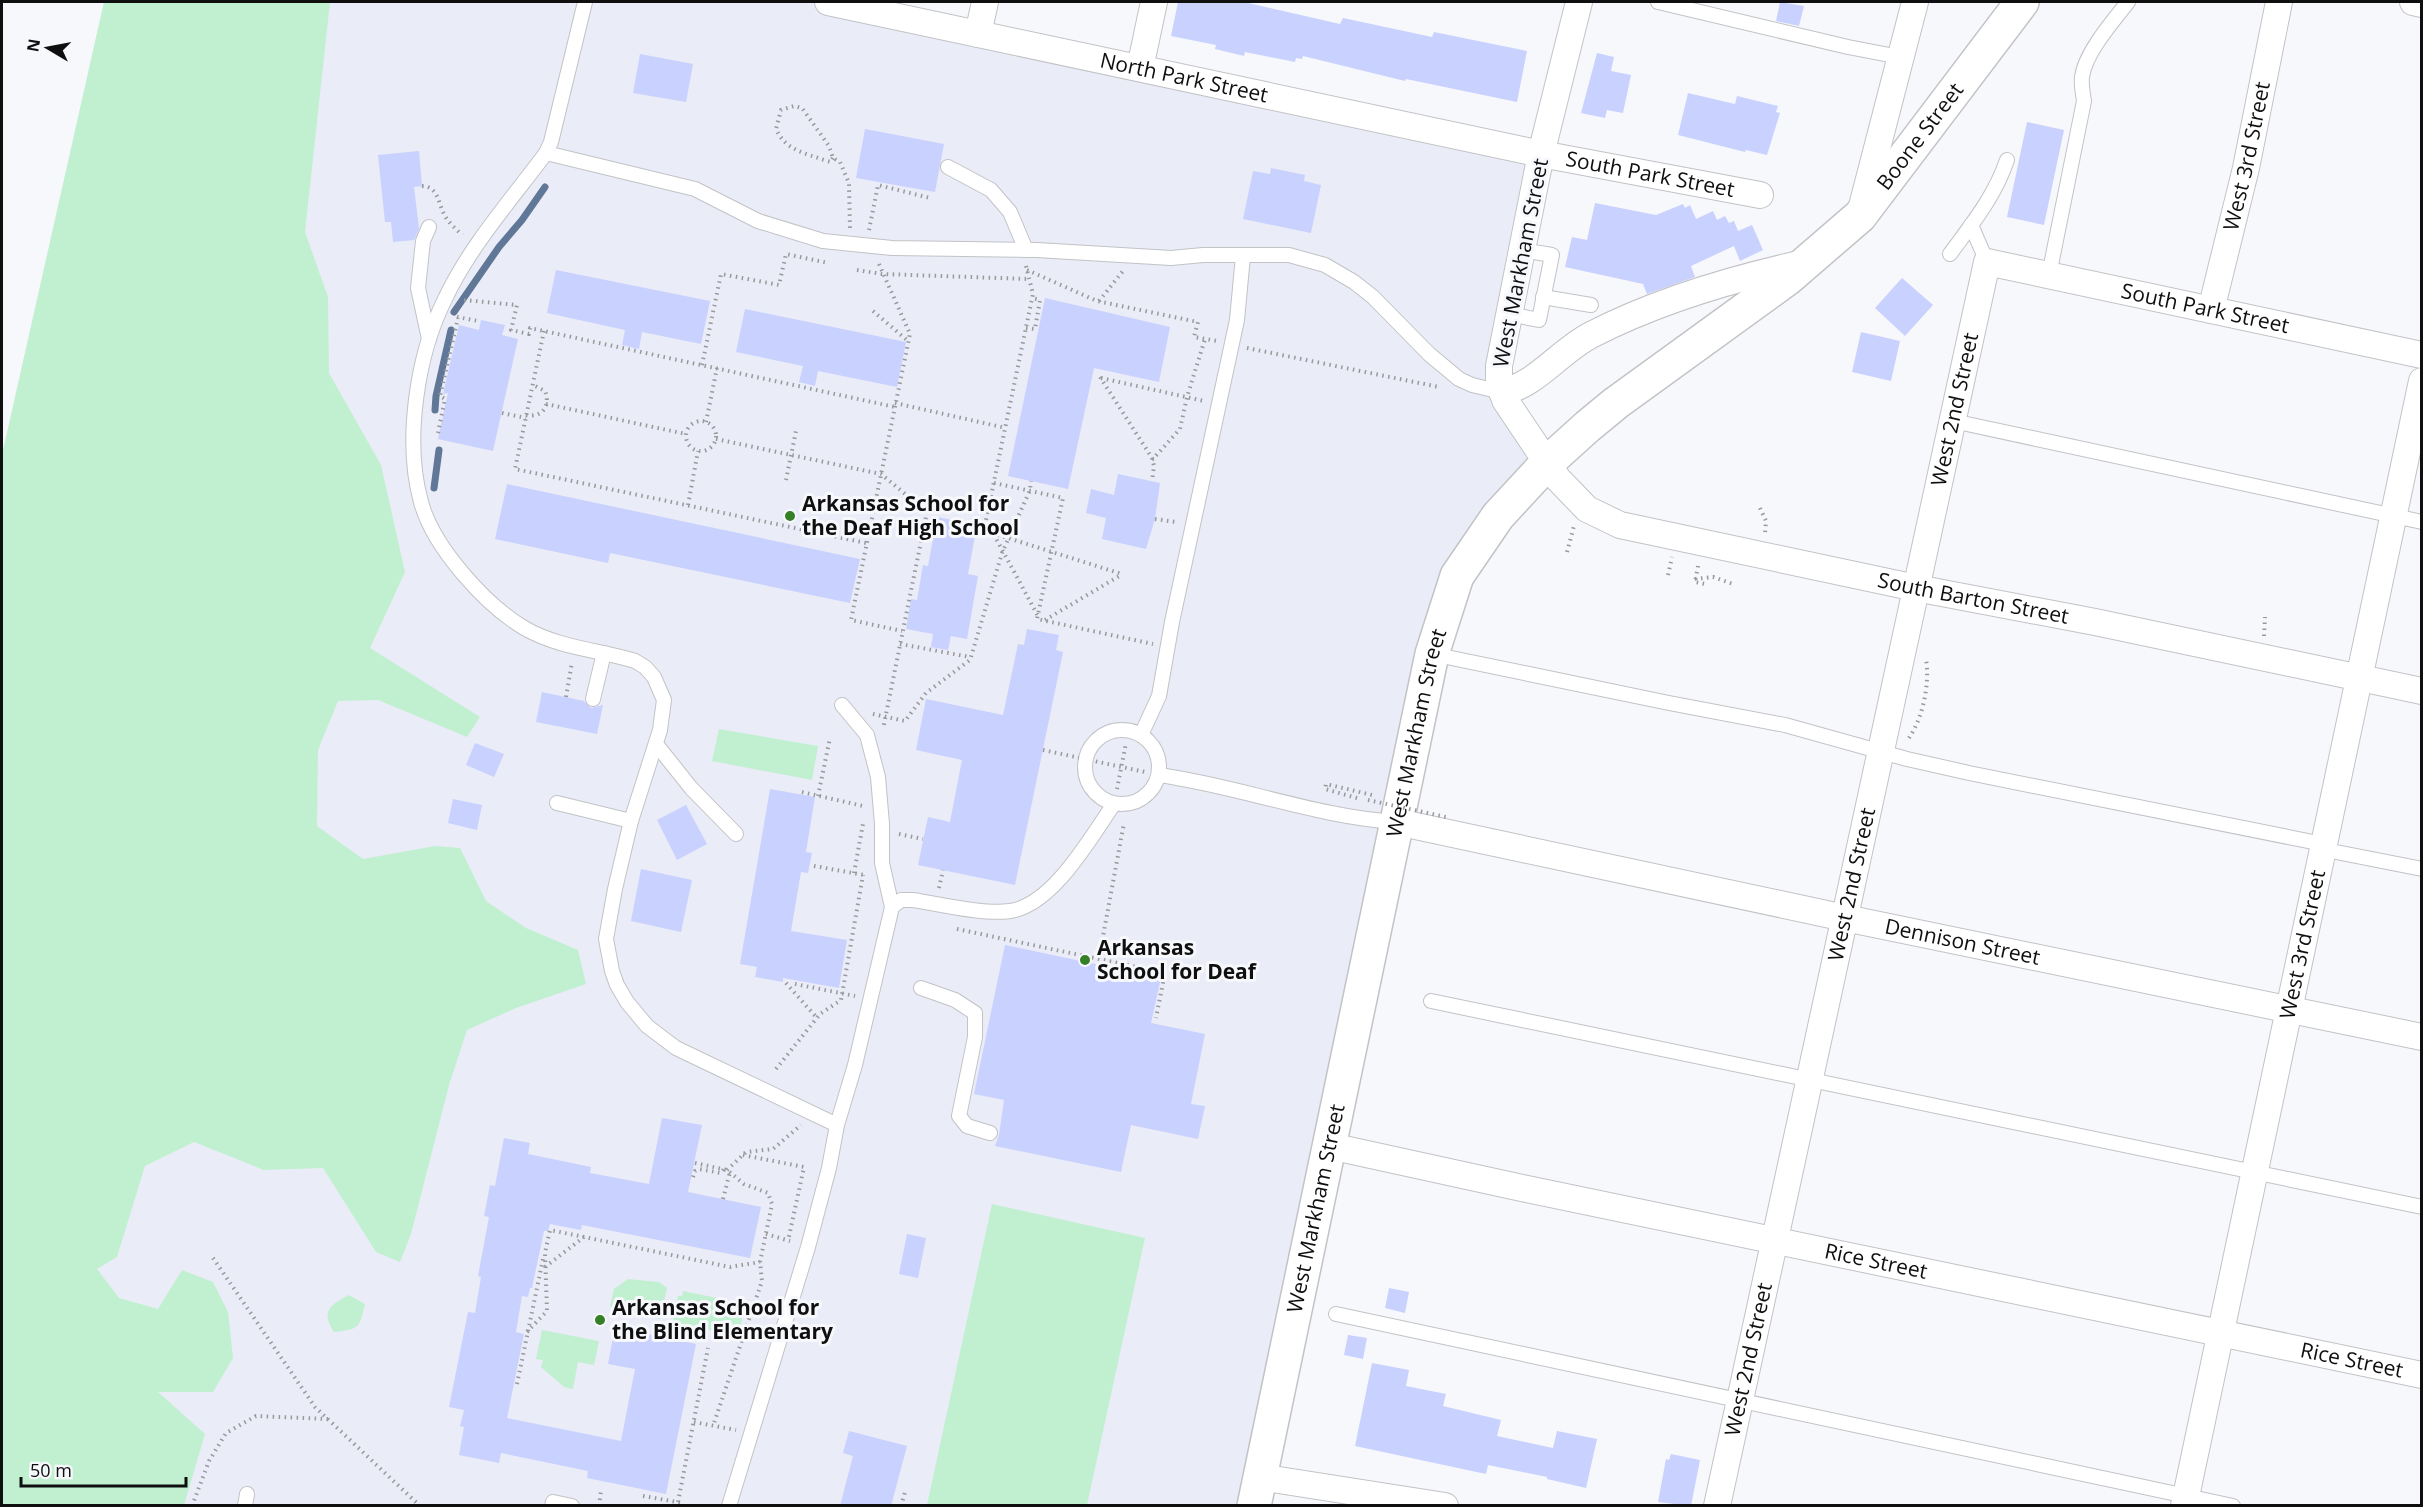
<svg xmlns="http://www.w3.org/2000/svg" width="2423" height="1507" font-family="'Open Sans',sans-serif">
<rect width="100%" height="100%" fill="#f7f8fc"/>
<path fill="#eaecf7" d="M104 2H828L1541 154 1502 392 1547 463 1470 555 1254 1505 2 1506V455Z"/>
<g fill="#c1f0d1">
<path d="M104 2H330L305 232 328 297 329 373 381 465 405 572 370 648 480 717 467 737 378 700 338 701 318 750 317 826 363 859 435 846 460 848 486 901 526 928 578 950 586 984 516 1008 467 1030 449 1085 411 1234 400 1262 376 1252 323 1168 264 1170 194 1142 145 1166 117 1257 97 1269 119 1298 158 1309 182 1270 213 1282 228 1312 233 1358 213 1392H158L205 1434 184 1505H2V455Z"/>
<path d="M719 729 818 746 812 780 712 761Z"/>
<path d="M992 1204 1145 1238 1087 1505H927Z"/>
<path d="M628 1279 659 1282 667 1288 660 1319 610 1307 614 1289Z"/>
<path d="M683 1291 746 1304 738 1336 673 1322 678 1296H682Z"/>
<path d="M349 1295 365 1304C359 1328 360 1329 334 1332 320 1310 331 1305 349 1295Z"/>
<path d="M542 1330 599 1341 594 1365 578 1362 573 1389 564 1387 541 1367 543 1360 536 1359Z"/>
</g>
<g fill="none" stroke-linecap="round" stroke-linejoin="round">
<g stroke="#607798" stroke-width="7">
<path d="M454 312 499 247 522 220 545 187"/>
<path d="M435 410 436 396 451 330"/>
<path d="M434 488 439 450"/>
</g>
</g>
<g fill="#c9d1fe">
<path d="M1178 2H1244L1340 24 1343 18 1432 37 1434 32 1527 51 1517 102 1406 79 1405 81 1303 56 1302 59 1296 58 1295 62 1245 52 1244 56 1215 49 1216 45 1171 36Z"/>
<path d="M1780 2 1804 6 1799 26 1776 21Z"/>
<path d="M1597 53 1614 57 1611 71 1631 75 1623 113 1607 110 1605 118 1581 113Z"/>
<path d="M640 54 693 64 686 102 633 93Z"/>
<path d="M1688 93 1735 104 1737 96 1778 106 1776 112 1780 113 1767 155 1746 150 1745 152 1678 135Z"/>
<path d="M2027 122 2064 130 2044 225 2007 217Z"/>
<path d="M865 129 944 144 935 192 856 178Z"/>
<path d="M419 151 422 186 414 187 419 229 414 240 393 242 391 222H385L378 155Z"/>
<path d="M1271 168 1305 175 1304 181 1321 185 1311 233 1243 219 1253 171 1270 174Z"/>
<path d="M1595 203 1656 215 1683 204 1685 208 1690 205 1696 219 1713 211 1717 220 1725 216 1729 223 1734 221 1738 231 1752 225 1763 250 1740 261 1734 246 1691 266 1695 277 1647 294 1643 284 1565 267 1572 237 1587 240Z"/>
<path d="M556 270 710 301 701 344 642 332 639 349 622 345 625 330 547 313Z"/>
<path d="M1902 278 1933 305 1905 336 1875 308Z"/>
<path d="M1045 298 1170 327 1159 382 1094 368 1068 489 1008 476Z"/>
<path d="M745 309 906 342 897 387 818 371 815 386 799 382 803 366 736 352Z"/>
<path d="M481 320 505 325 502 335 518 339 493 451 438 439 448 393 443 394 459 325 479 330Z"/>
<path d="M1861 332 1900 341 1891 381 1852 372Z"/>
<path d="M1118 474 1160 483 1155 519 1146 549 1102 539 1106 518 1086 513 1091 489 1114 495Z"/>
<path d="M507 484 860 559 850 603 610 553 608 563 495 539Z"/>
<path d="M937 517 977 525 968 574 978 576 967 639 951 636 948 650 931 647 933 634 906 629 911 599 917 600 923 565 928 566Z"/>
<path d="M1027 629 1059 635 1056 650 1063 652 1015 885 918 865 928 817 950 822 962 760 916 750 926 699 1003 715 1018 644 1024 645Z"/>
<path d="M542 692 584 701 591 708 603 705 597 734 536 722Z"/>
<path d="M475 743 504 754 494 777 466 765Z"/>
<path d="M770 789 815 797 806 852 812 853 808 873 801 872 791 931 847 940 839 988 783 978V982L755 977 757 967 740 964Z"/>
<path d="M453 799 482 805 477 830 448 823Z"/>
<path d="M686 805 707 844 677 860 657 820Z"/>
<path d="M641 869 692 880 681 932 631 921Z"/>
<path d="M1005 945 1161 978 1151 1023 1205 1034 1191 1104 1205 1106 1198 1139 1131 1125 1121 1172 995 1146 999 1135 1004 1100 974 1094Z"/>
<path d="M662 1118 702 1125 688 1192 761 1207 750 1258 582 1225 581 1230 550 1224 548 1231H544L532 1288H530L528 1297 522 1296 516 1332 524 1334 507 1418 621 1441 635 1369 608 1364 615 1327 696 1344 666 1494 587 1478 588 1471 501 1453 499 1463 459 1455 464 1427 460 1426 464 1410 449 1407 468 1312 475 1313 481 1277 478 1276 489 1217 484 1216 490 1185 495 1186 504 1138 530 1143 528 1154 591 1167 590 1173 649 1184Z"/>
<path d="M907 1234 926 1238 918 1278 899 1274Z"/>
<path d="M1389 1288 1409 1292 1405 1313 1385 1308Z"/>
<path d="M1348 1335 1367 1338 1363 1359 1344 1355Z"/>
<path d="M1372 1363 1409 1370 1406 1386 1446 1394 1443 1406 1501 1420 1497 1436 1553 1448 1557 1431 1597 1439 1586 1488 1547 1479V1477L1488 1465 1486 1474 1355 1446Z"/>
<path d="M849 1431 907 1446 891 1506H840L853 1456 843 1453Z"/>
<path d="M1671 1454 1700 1460 1691 1506 1658 1502 1666 1459 1669 1460Z"/>
</g>
<g fill="none" stroke-linecap="round" stroke-linejoin="round">
<g stroke="#c2c3c6" stroke-width="16">
<g id="lane">
<path d="M585 2 551 142 546 153C511 200 470 246 445 299 417 355 404 441 421 502 433 547 486 606 526 629 560 648 599 650 635 661L645 667 654 677 664 700 660 730 631 821 615 889 606 939 612 971 617 985 627 1002 647 1026 676 1048 837 1125"/>
<path d="M1658 2 1848 47 1900 57"/>
<path d="M546 153 695 189 758 221 823 241 892 248 1037 250 1171 258 1203 255H1289L1325 265 1354 282 1373 297 1429 354 1459 379 1472 385 1502 392"/>
<path d="M948 167 991 190 1010 212 1026 250"/>
<path d="M1971 225 1987 262"/>
<path d="M429 227 423 241 418 288 429 339"/>
<path d="M1950 254C1972 224 1995 196 2007 160"/>
<path d="M2049 275 2084 101C2083 94 2081 85 2082 77 2085 53 2113 21 2128 2"/>
<path d="M1543 297 1591 305"/>
<path d="M1509 314 1539 320 1552 255 1522 250"/>
<path d="M1953 421 2422 522"/>
<path d="M1432 654 1669 703 1785 725 1907 759 1969 773 2313 842 2331 851 2422 869"/>
<path d="M593 699 604 653"/>
<path d="M842 705 867 735 878 777 882 824V863L892 907"/>
<circle cx="1122" cy="767" r="37"/>
<path d="M1141 735 1159 696 1172 622 1237 320 1243 256"/>
<path d="M656 744 691 788 736 834"/>
<path d="M1159 775C1239 786 1316 817 1397 822"/>
<path d="M557 803 631 821"/>
<path d="M921 988 955 1000 975 1013V1037L959 1116 967 1126 990 1133"/>
<path d="M1431 1001 2422 1207"/>
<path d="M1336 1314 2233 1506"/>
<path d="M245 1506 247 1494"/>
<path d="M552 1506 553 1502 572 1506"/>
<path d="M729 1506 808 1247 829 1168 837 1125 855 1065 892 907 901 900H913C939 904 985 915 1010 911 1053 905 1090 838 1114 804"/>
</g>
</g>
<g stroke="#c2c3c6" stroke-width="28">
<g id="street">
<path id="s1" d="M828 2 1541 154 1760 195"/>
<path id="s2" d="M1579 2 1541 154 1499 366V379L1505 400 1558 479 1587 509 1620 525 1916 588 2095 622 2422 691"/>
<path d="M2413 2 2422 4"/>
<path d="M978 34 985 2"/>
<path d="M1140 68 1154 2"/>
<path d="M1861 210 1915 2"/>
<path id="s3" d="M2211 310 2246 168 2279 2"/>
<path d="M1502 392C1535 386 1560 351 1591 335 1657 301 1731 279 1804 263"/>
<path id="s4" d="M1397 822 1845 918 2422 1037"/>
<path id="s5" d="M1330 1146 1522 1188 2422 1375"/>
<path d="M1260 1477 1445 1506"/>
<path id="s6" d="M1717 1506 1987 262 2422 355"/>
<path id="s7" d="M2184 1506 2422 381"/>
</g>
</g>
<g stroke="#c2c3c6" stroke-width="36">
<g id="secondary">
<path id="s8" d="M1254 1506 1432 654 1457 576 1498 516 1547 463 1588 426 1616 403 1787 279 1860 216 2022 2"/>
</g>
</g>
<g stroke="#98999b" stroke-width="4" stroke-dasharray="1.5 4.5" stroke-linecap="butt">
<path d="M833 158 831 162 827 161C805 153 786 151 776 129L781 110 794 106 802 108 829 146 833 158 840 162 849 183 850 228"/>
<path d="M422 186C439 187 438 204 445 216 449 223 456 229 462 235"/>
<path d="M869 230 878 185 930 198"/>
<path d="M879 264 910 334 851 620 902 631"/>
<path d="M1026 266 1033 294 986 520 1038 616"/>
<path d="M857 270 882 274 1029 279"/>
<path d="M1027 270 1097 301 1198 322 1194 337 1217 341"/>
<path d="M464 300 517 305 511 330 529 334 530 328 895 407"/>
<path d="M1099 301 1123 271"/>
<path d="M873 311 908 341"/>
<path d="M457 317 478 321"/>
<path d="M1026 328 1035 329 1040 300 1032 298"/>
<path d="M544 331 515 469 866 543"/>
<path d="M1247 348 1439 387"/>
<path d="M702 365 721 274 779 285 786 254 828 263"/>
<path d="M1100 377 1152 458 1154 466 1152 481"/>
<path d="M1101 378 1204 401"/>
<path d="M895 403 1006 428"/>
<path d="M546 404 686 434"/>
<path d="M502 413 526 418"/>
<path d="M526 415C542 418 551 406 545 391L533 385"/>
<circle cx="701" cy="436" r="15"/>
<path d="M706 422 717 368"/>
<path d="M438 433 445 399 440 396 458 318"/>
<path d="M716 439 881 474 927 512 883 729"/>
<path d="M1152 460 1180 429 1187 397 1205 339"/>
<path d="M786 480 796 431"/>
<path d="M994 483 1063 498 1037 619 1153 644"/>
<path d="M688 505 698 451"/>
<path d="M1760 508 1766 521 1765 534"/>
<path d="M1155 519 1176 522"/>
<path d="M992 533 1122 574"/>
<path d="M1567 552 1574 526"/>
<path d="M1698 566 1695 582 1705 584"/>
<path d="M1668 575 1672 557"/>
<path d="M1695 579 1713 577 1733 584"/>
<path d="M1045 620 1121 575"/>
<path d="M2264 636 2265 617"/>
<path d="M900 644 970 657"/>
<path d="M566 697 572 662"/>
<path d="M873 714 905 721 926 693 970 660 1002 553 1030 490 1031 481"/>
<path d="M1909 738C1923 717 1930 684 1926 659"/>
<path d="M1043 750 1145 772"/>
<path d="M1117 789 1126 743"/>
<path d="M802 792 863 806"/>
<path d="M818 796 830 738"/>
<path d="M1357 798 1325 789 1326 784 1372 795"/>
<path d="M899 834 923 839"/>
<path d="M814 866 864 875"/>
<path d="M854 873 863 824"/>
<path d="M939 888 943 870"/>
<path d="M957 929 1165 973 1156 1018"/>
<path d="M1099 958 1124 823"/>
<path d="M786 983 817 1018"/>
<path d="M795 984 855 996"/>
<path d="M776 1069 820 1014 841 1000 863 875"/>
<path d="M743 1155 804 1167 788 1241"/>
<path d="M695 1163 727 1170 744 1184 768 1193 772 1204 760 1262 762 1281 713 1426"/>
<path d="M727 1170 746 1152 773 1149 801 1125"/>
<path d="M693 1177 695 1171 699 1169 721 1173 724 1169"/>
<path d="M723 1199 730 1172"/>
<path d="M766 1234 790 1241"/>
<path d="M213 1258 315 1407 420 1506"/>
<path d="M545 1267 584 1237"/>
<path d="M527 1332 547 1311 545 1253 550 1230 730 1267 760 1262"/>
<path d="M517 1384 543 1259"/>
<path d="M694 1422 736 1430"/>
<path d="M643 1496 683 1503 682 1506"/>
<path d="M678 1502 708 1348"/>
<path d="M192 1506 209 1461 226 1433 256 1416 328 1419"/>
<path d="M599 1506 601 1491"/>
<path d="M901 1506 905 1492"/>
</g>
<use href="#lane" stroke="#fff" stroke-width="14"/>
<use href="#street" stroke="#fff" stroke-width="26"/>
<use href="#secondary" stroke="#fff" stroke-width="33"/>
<path stroke="#98999b" stroke-width="4" stroke-dasharray="1.5 4.5" stroke-linecap="butt" d="M1368 800 1446 817"/>
</g>
<g fill="#358027" stroke="#f7f8fc" stroke-width="2">
<circle cx="790" cy="516" r="6"/>
<circle cx="1085" cy="960" r="6"/>
<circle cx="600" cy="1320" r="6"/>
</g>
<g text-anchor="middle" stroke-width="6" stroke-linejoin="round" paint-order="stroke">
<g font-size="21" fill="#0f0f10" stroke="#f7f8fc">
<text dy="7" stroke="none"><textPath href="#s1" startOffset="364">North Park Street</textPath></text>
<text dy="7" stroke="none"><textPath href="#s8" startOffset="1596">Boone Street</textPath></text>
<text dy="7" stroke="none"><textPath href="#s3" startOffset="158">West 3rd Street</textPath></text>
<text dy="7" stroke="none"><textPath href="#s1" startOffset="840">South Park Street</textPath></text>
<text transform="translate(1521 263) rotate(-79)" y="7">West Markham Street</text>
<text dy="7" stroke="none"><textPath href="#s6" startOffset="1496">South Park Street</textPath></text>
<text dy="7" stroke="none"><textPath href="#s6" startOffset="1122">West 2nd Street</textPath></text>
<text dy="7" stroke="none"><textPath href="#s2" startOffset="942">South Barton Street</textPath></text>
<text dy="7" stroke="none"><textPath href="#s8" startOffset="790">West Markham Street</textPath></text>
<text dy="7" stroke="none"><textPath href="#s6" startOffset="636">West 2nd Street</textPath></text>
<text dy="7" stroke="none"><textPath href="#s4" startOffset="578">Dennison Street</textPath></text>
<text dy="7" stroke="none"><textPath href="#s7" startOffset="574">West 3rd Street</textPath></text>
<text dy="7" stroke="none"><textPath href="#s8" startOffset="304">West Markham Street</textPath></text>
<text dy="7" stroke="none"><textPath href="#s5" startOffset="558">Rice Street</textPath></text>
<text dy="7" stroke="none"><textPath href="#s6" startOffset="150">West 2nd Street</textPath></text>
<text dy="7" stroke="none"><textPath href="#s5" startOffset="1044">Rice Street</textPath></text>
</g>
<g font-size="21" font-weight="bold" fill="#0f0f10" stroke="#f7f8fc" text-anchor="start">
<text x="802" y="511">Arkansas School for<tspan x="802" dy="24">the Deaf High School</tspan></text>
<text x="1097" y="955">Arkansas<tspan x="1097" dy="24">School for Deaf</tspan></text>
<text x="612" y="1315">Arkansas School for<tspan x="612" dy="24">the Blind Elementary</tspan></text>
</g>
</g>
<rect width="2423" height="1507" fill="none" stroke="#0f0f10" stroke-width="6"/>
<g transform="translate(48 48) rotate(280)" stroke="#f7f8fc" stroke-width="4.5" paint-order="stroke">
<path d="M0-4.5L10 22L0 15L-10 22Z" fill="#0f0f10"/>
<text y="-9" font-size="16" font-weight="bold" text-anchor="middle" fill="#0f0f10">N</text>
</g>
<path d="M21 1477v9h165v-9" fill="none" stroke="#0f0f10" stroke-width="3"/>
<text x="30" y="1477" font-size="18" fill="#0f0f10" stroke="#f7f8fc" stroke-width="4.5" paint-order="stroke">50 m</text>
</svg>
